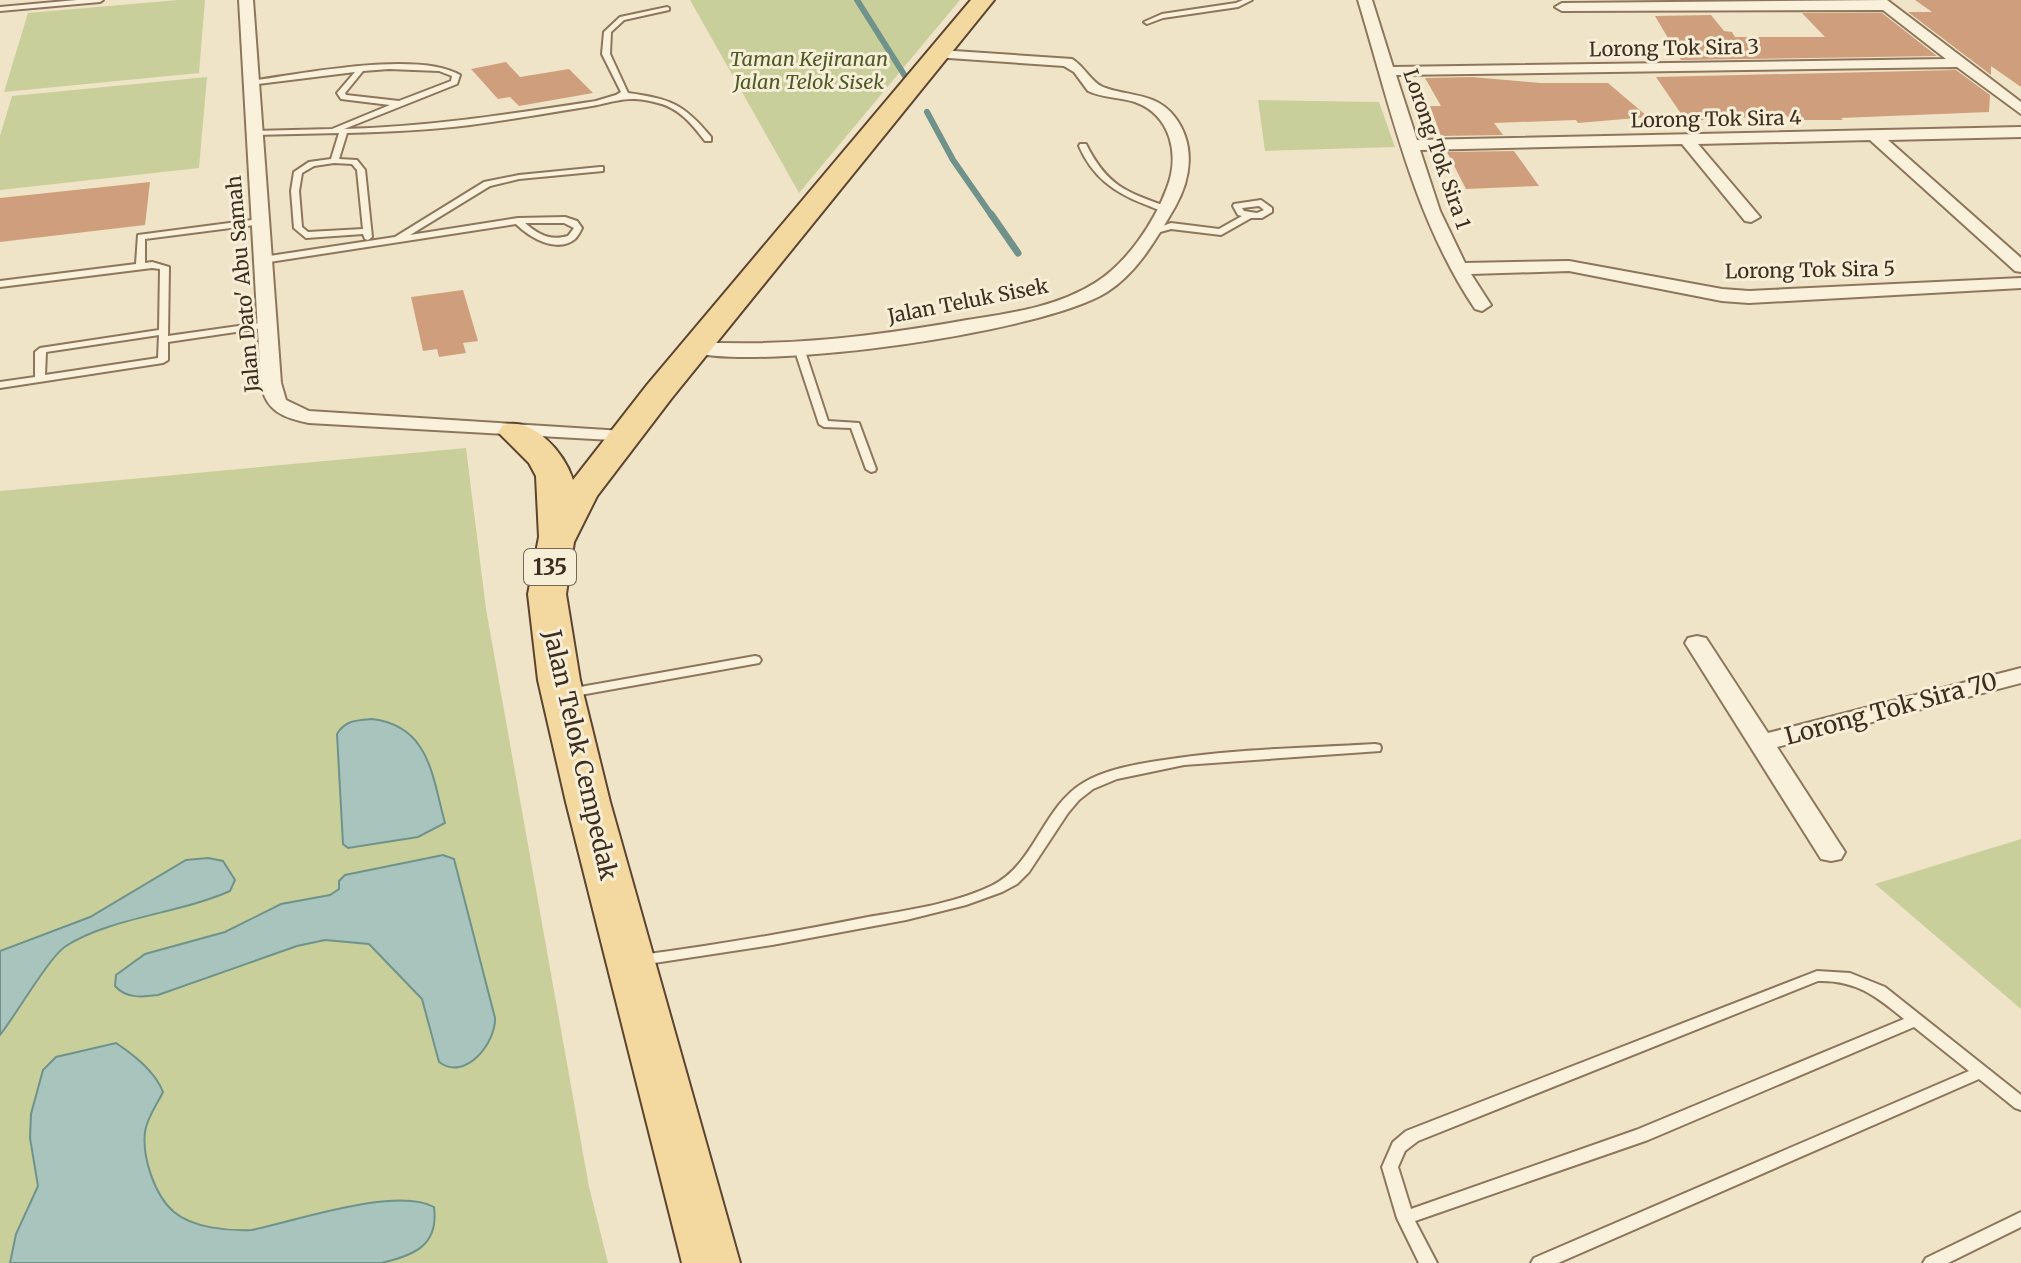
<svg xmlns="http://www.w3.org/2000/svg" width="2021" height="1263" font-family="Merriweather,serif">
<rect width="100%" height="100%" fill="#f0e4c8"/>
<g fill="#c9cf9b">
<path d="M178 0H205L199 73 4 92 28 13Z"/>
<path d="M690 0H960L799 193Z"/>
<path d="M207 77 199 168 0 190V136L12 96Z"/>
<path d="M1258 100 1379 102 1395 147 1265 151Z"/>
<path d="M466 448 486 609 589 1187 608 1263H0V491Z"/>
<path d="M2021 839V1009L1875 884Z"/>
</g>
<g fill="#a9c4bc" stroke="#6f938a" stroke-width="2">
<path d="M372 719C430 726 432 776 445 823L418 837 348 848 343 844 337 734C345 720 358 720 372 719Z"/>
<path d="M443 855 454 859 495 1018C496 1042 466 1082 439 1062L422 999 369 944 325 940 297 946 158 995C143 997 126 999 115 986L116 975 145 954 225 932 281 904 330 895 339 889V881L345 875Z"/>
<path d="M208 858 223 861 235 880 230 891C181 913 109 918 66 946 49 957 16 1015 0 1035V951L90 917 186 860Z"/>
<path d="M116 1043C134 1055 155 1071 163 1092 157 1105 147 1117 145 1132 142 1156 154 1195 174 1212 193 1228 228 1231 252 1230 295 1221 397 1186 434 1207 439 1246 414 1255 382 1263H10L16 1234 38 1186 30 1138 31 1114 43 1070 56 1057Z"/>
</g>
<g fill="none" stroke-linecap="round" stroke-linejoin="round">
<g stroke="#6f938a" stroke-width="6">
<path d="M857 0 905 76"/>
<path d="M927 112 953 160 992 216"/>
</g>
<path stroke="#6f938a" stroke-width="7" d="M991 214 1018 253"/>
</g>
<g fill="#cf9f7d">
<path d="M1915 0H2021V87L1991 66V75L1908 12H1932Z"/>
<path d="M1802 13H1882L1937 56 1681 60 1655 16 1711 15 1724 31 1732 32 1735 37H1825Z"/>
<path d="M506 62 520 77 569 69 593 93 519 106 510 97 498 99 471 69Z"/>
<path d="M1956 70 1990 95 1989 112 1841 118 1843 120H1790L1786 115 1686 121 1656 77Z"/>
<path d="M1472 77 1540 83H1608L1648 117 1578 123 1576 120 1494 123 1503 135 1441 136 1430 106H1441L1425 78Z"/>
<path d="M1514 151 1539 186 1466 189 1447 152Z"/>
<path d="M150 182 145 225 0 242V198Z"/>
<path d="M463 290 478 341 463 343 466 353 439 357 437 349 423 351 411 297Z"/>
</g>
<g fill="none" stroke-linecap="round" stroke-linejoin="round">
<g stroke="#8d765c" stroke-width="4">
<g id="lane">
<path d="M77 0H103L100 2 0 11V7Z"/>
<path d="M1243 0H1252L1238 7 1163 18 1147 24 1144 22 1162 14 1236 3Z"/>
<path d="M667 7 669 8V10L624 20 611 32 610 54 628 93C670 99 683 103 711 137V141H705C692 124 679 108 658 103 627 94 616 102 586 107 548 113 509 120 470 125 430 130 388 132 347 133L339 159 357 160 365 170 372 237 368 240 365 239 363 234 306 238 294 228 291 191 294 172 309 162 331 159 339 133 253 135 249 133 253 131 332 129 390 105 341 99 337 93 355 72 250 85 246 83 250 81C300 74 418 50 460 75L457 84 344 129C429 127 511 114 596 101L616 95 621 92 602 54 604 32 620 17ZM389 69 439 71 452 76 451 81 399 101 346 95 345 93 363 71ZM334 163 352 164 357 170 363 229 308 232 302 227 299 191 302 173 314 166Z"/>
<path d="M1080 144H1086C1107 186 1126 192 1168 207V211C1159 211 1152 207 1144 204 1113 192 1092 176 1079 146Z"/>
<path d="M600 167H603V171L519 179 490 186 410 235 518 218 565 217 577 221 582 228C580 232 578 236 575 239 557 254 529 237 516 224L263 263 259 260 263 257 395 237 484 182 519 175ZM525 223H564L574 228 568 236C550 241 539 235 525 223Z"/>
<path d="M1261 200 1272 208V212L1262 218H1251L1221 235 1171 229 1153 234 1149 231 1171 223 1219 229 1242 216 1238 215 1233 206 1234 204ZM1259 206 1264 210 1257 213 1244 211 1242 208Z"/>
<path d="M259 219 263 222 262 224 145 239V263L152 262 169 267 168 336 267 322 272 325 270 327 168 342V360L163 363 0 388V382L35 377V352L40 348 159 330 160 269 152 268 0 287V281L136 264 138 235ZM159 335 158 358 45 375 46 352Z"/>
<path d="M800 348 805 351 828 421 859 423 876 469 875 471 871 472 866 469 851 428 824 427 819 424 795 351Z"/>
<path d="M755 656 759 657 761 660 759 663 569 697 563 693 569 689Z"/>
<path d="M1375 744 1380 745 1381 748 1380 751 1184 765 1117 779 1093 789 1079 800 1068 813 1029 872 1017 884 1002 892 966 905 906 920 772 945 641 965 636 964 634 960 636 956 641 955C717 945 793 932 868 917 909 910 953 904 991 886 1035 865 1042 808 1083 783 1106 769 1137 764 1164 760 1234 749 1305 748 1375 744Z"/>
<path d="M1817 971 1850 973 1885 987 2021 1095V1110L2015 1108 1979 1079 1558 1263H1531L1534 1258 1969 1071 1914 1027 1648 1140 1415 1221 1437 1263H1419L1397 1218 1382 1167 1393 1142 1406 1131ZM1818 981C1856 980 1876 996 1904 1019L1636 1130 1411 1209 1398 1167 1405 1151 1418 1141Z"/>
<path d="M2021 1212V1227L1948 1263H1923L1926 1258Z"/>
</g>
</g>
<g stroke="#8d765c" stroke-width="4">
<g id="street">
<path d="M239 0H253L281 383 286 400 309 411 623 431 630 433 633 437 630 441 309 423C284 418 265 411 261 383Z"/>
<path d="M1358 0H1372L1393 67 1946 59 1883 10 1562 11 1555 7 1562 3 1887 0 2021 102V114L1957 67 1396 75 1417 140 2021 127V137L1888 140 2021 258V272L2015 271 1870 140 1698 144 1760 217 1751 222 1745 221 1682 144 1420 150 1440 211 1465 263 1569 261 1722 289 1749 291 2021 278V288L1749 303 1722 301 1569 271 1471 274 1491 305 1482 311 1475 309C1413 217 1390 105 1358 0Z"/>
<path d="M939 50 1072 59C1084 66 1091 82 1103 87 1129 97 1155 92 1174 116 1196 144 1191 179 1175 207 1157 238 1138 272 1107 292 1041 333 765 371 689 352L686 348 696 342C788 347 877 336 967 320 1011 313 1057 307 1095 283 1127 263 1154 223 1167 188 1180 155 1171 115 1135 102 1119 97 1103 98 1088 91L1074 72 1064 66 934 57V51Z"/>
<path d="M1697 636 1706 638 1768 733 2021 668V683L1777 747 1845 852 1841 859 1831 861 1821 859 1685 643 1688 638Z"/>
</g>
</g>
<g stroke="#5b4430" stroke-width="4">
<path id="primary" d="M971 0H994L671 399 597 496 574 542 566 594 580 680 610 802 740 1263H682L566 802 538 680 528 594 539 537 536 476 529 463 498 432 503 425C533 417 564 452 573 480L647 385Z"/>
</g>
<use href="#lane" fill="#faf1dc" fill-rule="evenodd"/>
<use href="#street" fill="#faf1dc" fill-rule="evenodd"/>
<use href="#primary" fill="#f3d9a0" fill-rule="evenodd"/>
</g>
<g text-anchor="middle" stroke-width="6" stroke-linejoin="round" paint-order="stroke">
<g font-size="20" fill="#3d2e20" stroke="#f7eed8">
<text transform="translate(1674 48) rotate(-1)" y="7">Lorong Tok Sira 3</text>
<text transform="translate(1716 119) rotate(-1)" y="7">Lorong Tok Sira 4</text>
<text transform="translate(1437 149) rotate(71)" y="7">Lorong Tok Sira 1</text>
<text transform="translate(1810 270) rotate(-1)" y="7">Lorong Tok Sira 5</text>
<text transform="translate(243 284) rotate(-95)" y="7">Jalan Dato' Abu Samah</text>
<text transform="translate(968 301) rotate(-11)" y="7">Jalan Teluk Sisek</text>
</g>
<g font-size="20" font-style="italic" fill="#4d5a26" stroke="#f7eed8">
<text x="809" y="66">Taman Kejiranan<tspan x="809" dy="23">Jalan Telok Sisek</tspan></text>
</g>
<rect fill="#f7eed8" stroke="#756857" stroke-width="2" x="524" y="549" width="52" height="36" rx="6"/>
<g font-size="22" font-weight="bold" fill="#3d2e20">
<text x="550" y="575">135</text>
</g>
<g font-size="24" fill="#3d2e20" stroke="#f7eed8">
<text transform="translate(1891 709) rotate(-15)" y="8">Lorong Tok Sira 70</text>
<text transform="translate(580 755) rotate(77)" y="8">Jalan Telok Cempedak</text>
</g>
</g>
</svg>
